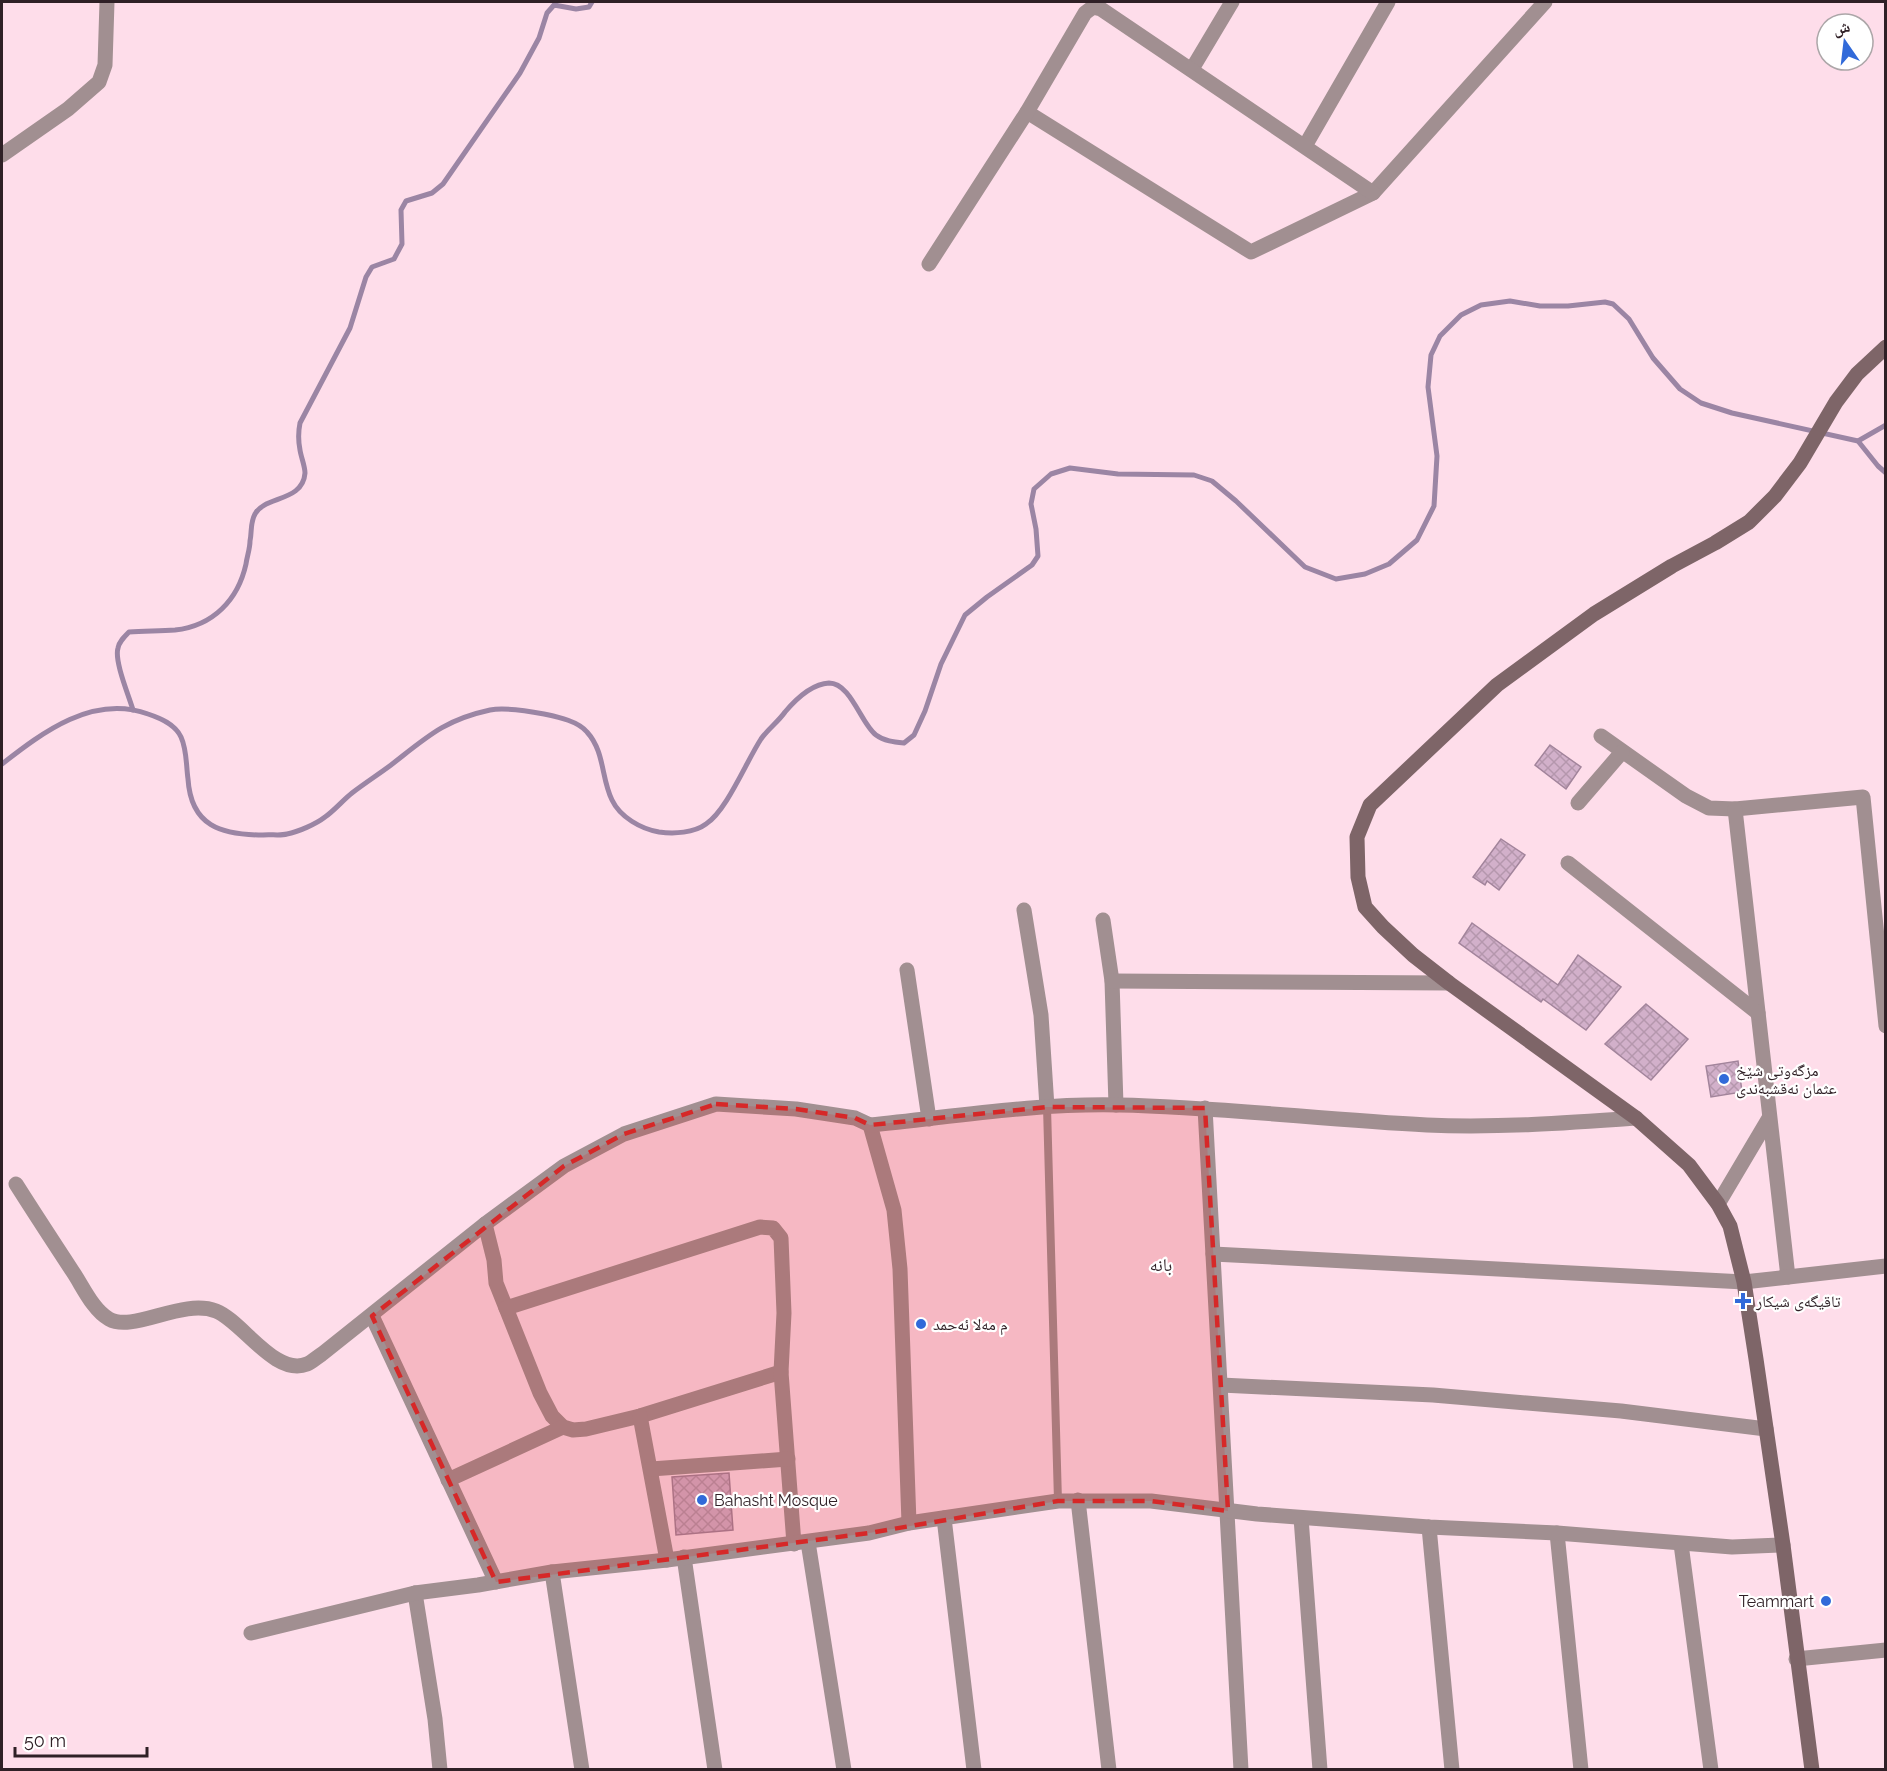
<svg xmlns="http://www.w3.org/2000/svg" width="1887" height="1771" font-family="Raleway,'Noto Naskh Arabic',sans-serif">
<defs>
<pattern id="building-cross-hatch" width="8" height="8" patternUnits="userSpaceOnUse" patternTransform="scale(1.5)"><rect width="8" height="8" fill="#d2b0ca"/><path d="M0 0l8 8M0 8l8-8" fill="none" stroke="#b597ad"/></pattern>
</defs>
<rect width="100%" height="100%" fill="#feddea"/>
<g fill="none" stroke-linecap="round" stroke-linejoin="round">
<g stroke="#9b85a4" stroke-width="5">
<path d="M1858 441 1886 425"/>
<path d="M133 710C129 696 114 661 118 648 119 642 124 637 129 632 144 631 159 631 175 630 213 626 238 600 246 564 247 556 250 549 250 541 252 532 250 523 255 514 264 496 303 502 305 473 305 466 301 457 300 450 298 440 298 433 300 423L350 328 366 277 372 267 394 259 402 244 401 210 406 201 432 193 443 184 520 73 539 38 547 13 554 5 576 9 589 7 592 2"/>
<path d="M2 764C43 732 93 694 148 714 160 718 175 724 181 737 187 750 186 765 188 779 191 826 221 835 263 835 270 834 280 836 287 834 298 832 316 824 325 817 335 810 343 800 352 793 365 783 379 774 391 765 427 737 444 720 490 710 506 707 528 711 544 714 558 717 578 721 587 732 605 752 601 778 612 800 620 817 641 829 659 832 674 834 694 833 706 824 727 810 746 762 761 739 768 729 778 722 785 712 796 699 811 684 829 683 851 683 861 724 876 735 884 741 894 742 904 743L914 735 925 711 941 664 965 615 987 597 1032 565 1038 556 1036 529 1031 504 1034 489 1051 474 1070 468 1118 474 1194 475 1212 481 1236 501 1305 567 1336 579 1365 574 1389 564 1417 540 1434 506 1437 456 1428 387 1431 355 1440 336 1461 315 1481 305 1510 301 1540 306H1568L1605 302 1613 304 1629 319 1653 358 1680 389 1701 403 1732 413 1858 441 1878 466 1886 473"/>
</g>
</g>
<g fill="url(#building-cross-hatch)" stroke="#a2849b" stroke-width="1.5">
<path d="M1550 745 1581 767 1566 789 1535 765Z"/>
<path d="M1501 839 1525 855 1499 890 1487 881 1485 885 1473 877Z"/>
<path d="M1472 923 1558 985 1578 955 1621 987 1586 1030 1543 999 1541 1002 1459 943Z"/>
<path d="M1646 1004 1688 1039 1651 1080 1605 1044Z"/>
<path d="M1738 1061 1742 1092 1711 1097 1706 1066Z"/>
<path d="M729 1473 733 1530 676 1535 672 1477Z"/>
</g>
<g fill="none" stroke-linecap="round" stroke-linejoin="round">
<path stroke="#a18f91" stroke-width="8" d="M1047 1107 1058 1501"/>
<g stroke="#a18f91" stroke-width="15">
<path d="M1192 69 1232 2"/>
<path d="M1027 112 1251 252 1373 193 1545 2"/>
<path d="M1305 146 1388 2"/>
<path d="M2 155 68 109 99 82 105 65 107 2"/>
<path d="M929 264 1027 112 1085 13 1093 7 1101 9 1373 193"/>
<path d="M1601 736 1686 796 1709 808 1735 809 1863 797 1886 1026"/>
<path d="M1578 803 1622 752"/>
<path d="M1735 809 1788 1277"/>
<path d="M1568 863 1758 1013"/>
<path d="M1024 910 1041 1015 1047 1107"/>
<path d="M1103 920 1112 981 1116 1105"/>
<path d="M907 970 929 1119"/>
<path d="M1112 981 1449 983"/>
<path d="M1205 1108 1241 1770"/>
<path d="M870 1125 894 1210 900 1269 909 1523"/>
<path d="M16 1184C35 1214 54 1243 73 1272 83 1287 93 1310 109 1319 133 1333 182 1298 216 1311 242 1321 275 1377 307 1364 312 1362 317 1357 322 1354L485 1224 494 1260 496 1283 540 1393 552 1416 563 1427 573 1430 586 1429 640 1416 781 1372"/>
<path d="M1718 1204 1769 1118"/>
<path d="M485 1224 564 1166 624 1134 716 1104 796 1109 855 1118 870 1125C952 1117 1036 1103 1119 1105 1222 1107 1324 1120 1427 1125 1497 1128 1567 1123 1636 1118"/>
<path d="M1213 1254 1744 1282 1886 1266"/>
<path d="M506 1308 760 1227 773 1228 781 1238 784 1313 781 1372 794 1544"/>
<path d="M372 1316 496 1582"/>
<path d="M1221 1385 1433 1395 1621 1411 1766 1429"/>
<path d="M640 1416 667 1560"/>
<path d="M651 1469 788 1459"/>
<path d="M448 1480 563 1427"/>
<path d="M1078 1500 1109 1770"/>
<path d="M944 1518 974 1770"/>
<path d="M1301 1518 1320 1770"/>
<path d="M1429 1527 1452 1770"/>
<path d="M1557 1533 1581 1770"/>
<path d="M808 1542 844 1770"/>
<path d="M1681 1544 1711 1770"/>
<path d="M684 1557 715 1770"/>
<path d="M552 1572 582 1770"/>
<path d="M415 1593 435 1719 440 1770"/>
<path d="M251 1633 415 1593 478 1585 552 1572 667 1560 869 1533 909 1523 1058 1501H1151L1257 1514 1429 1527 1557 1533 1732 1547 1783 1545"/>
<path d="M1796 1659 1886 1650"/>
</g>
<path stroke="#7e6568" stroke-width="15" d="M1812 1770 1783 1545 1756 1359 1744 1282 1730 1226 1718 1204 1689 1165 1636 1118 1449 983 1413 955 1383 927 1365 907 1358 877 1357 837 1370 805 1497 685 1594 614 1672 566 1715 543 1749 522 1775 496 1800 463 1836 402 1857 374 1886 347"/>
</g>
<path fill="#d62828" fill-opacity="0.2" stroke="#d62828" stroke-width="4.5" stroke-dasharray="12 8" stroke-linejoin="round" d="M716 1104 796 1109 855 1118 870 1125 1047 1107 1205 1108 1228 1511 1151 1501H1058L869 1533 496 1582 372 1316 564 1166 624 1134Z"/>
<g fill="#316ad9" stroke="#fff" stroke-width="2">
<circle cx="1724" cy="1079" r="6"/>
<path d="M1740 1292h6v6h6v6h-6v6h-6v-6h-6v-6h6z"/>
<circle cx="921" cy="1324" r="6"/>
<circle cx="702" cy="1500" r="6"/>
<circle cx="1826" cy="1601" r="6"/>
</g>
<g text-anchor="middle" stroke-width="4.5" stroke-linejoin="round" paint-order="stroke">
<g font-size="16" fill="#2f2026" stroke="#fff" text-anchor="start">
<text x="1736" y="1076">مزگەوتی شێخ<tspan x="1736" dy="18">عثمان نەقشبەندی</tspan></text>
<text x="1756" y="1307">تاقیگەی شیکار</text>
<text x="933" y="1330">م مەلا ئەحمد</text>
<text x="714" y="1506">Bahasht Mosque</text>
<text x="1814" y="1607" text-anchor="end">Teammart</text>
</g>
<g font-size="18" fill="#2f2026" stroke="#fff">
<text x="1161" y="1271">بانە</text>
</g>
</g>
<rect width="1887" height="1771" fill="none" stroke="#2f2026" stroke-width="6"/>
<g transform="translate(1845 42) rotate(346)"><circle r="28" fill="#ffffff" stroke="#aca6a8" stroke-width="1.5"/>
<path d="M0-4.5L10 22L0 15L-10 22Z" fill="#316ad9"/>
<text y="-9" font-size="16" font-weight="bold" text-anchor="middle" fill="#2f2026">ش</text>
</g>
<path d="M15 1747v9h132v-9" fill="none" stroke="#2f2026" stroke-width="3"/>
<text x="24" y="1747" font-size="18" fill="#2f2026" stroke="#ffffff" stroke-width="4.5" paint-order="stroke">50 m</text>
</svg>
